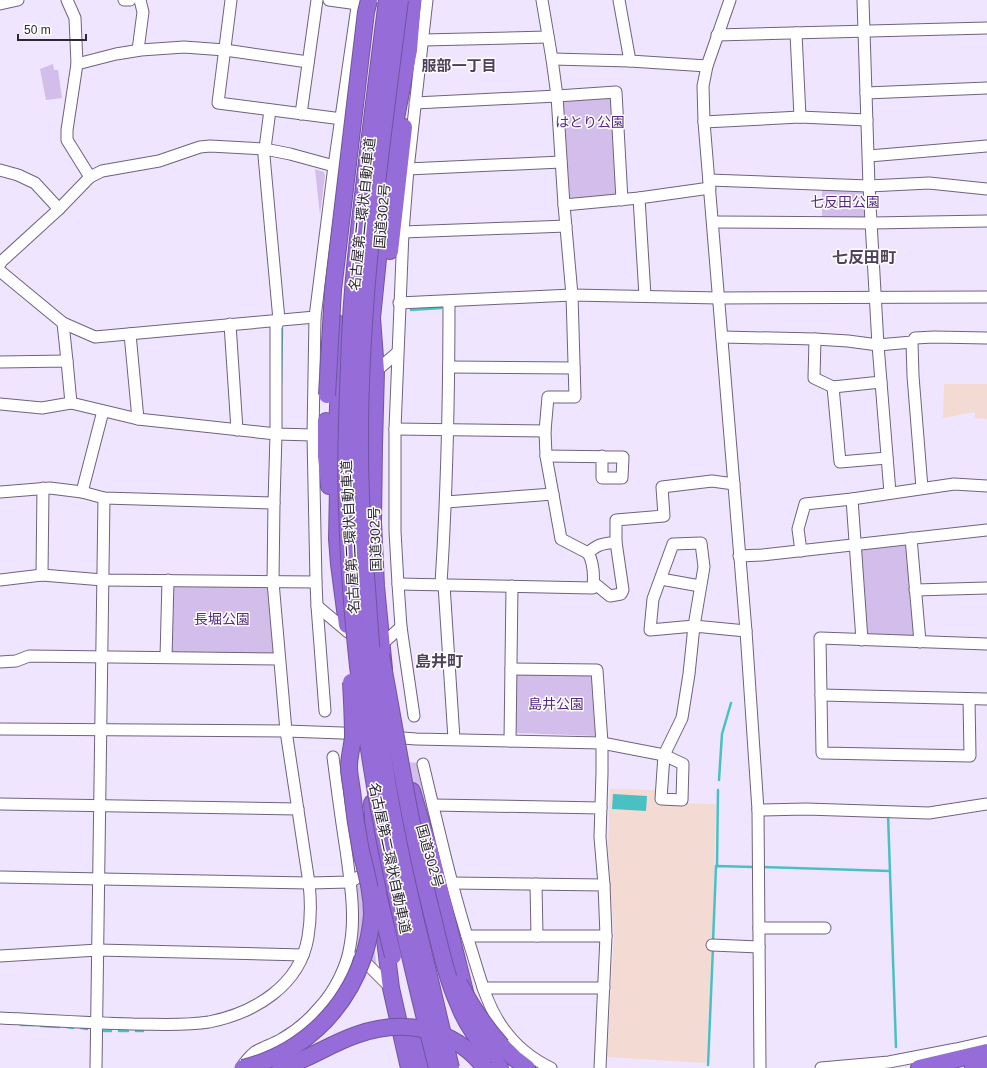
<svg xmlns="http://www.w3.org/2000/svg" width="987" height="1068" font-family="Helvetica,'Noto Sans JP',sans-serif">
<rect width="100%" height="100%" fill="#f0e5fe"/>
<g fill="#f3dad2">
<path d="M944 384H987V419L975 418V412L943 418Z"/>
<path d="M610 789 659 790V803L716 804 712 945 706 1063 607 1057 614 936 608 847Z"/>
</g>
<g fill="#d3beeb">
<path d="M53 64 54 70H58L62 98 46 100 40 69Z"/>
<path d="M613 97 617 193 615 196 574 200 570 197 563 100Z"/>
<path d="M315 169 324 172 325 176 320 215Z"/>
<path d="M822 187 866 188 867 215 865 217H822Z"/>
<path d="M905 543 908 545 916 634 912 637 869 635 867 633 860 551 863 547Z"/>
<path d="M174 584 265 586 269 589 275 652 271 654 171 653 170 587Z"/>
<path d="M518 673 593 675 598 733 596 736 517 733 514 731 515 676Z"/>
<path d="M405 762 420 763 422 773 419 774 420 778H424L437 844 435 850Z"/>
<path d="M364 880 370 911 377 970 356 946 355 942 358 917 356 886Z"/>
</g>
<path fill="#49c1c4" d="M613 794 647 796 646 811 612 809Z"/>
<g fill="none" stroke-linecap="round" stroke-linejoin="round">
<g stroke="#49c1c4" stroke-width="2.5">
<path d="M411 310 441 308"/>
<path d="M281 383 282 329"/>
<path d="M719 780 722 734 731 703"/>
<path d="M888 814 896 1047"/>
<path d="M717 866 718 790"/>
<path d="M762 867 890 871"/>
<path d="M713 942 716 866 754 867"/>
<path d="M21 1025H34"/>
<path d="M41 1026 59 1027"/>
<path d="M67 1027 73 1028"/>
<path d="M81 1028 87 1029"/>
<path d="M104 1031H111"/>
<path d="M119 1031H128"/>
<path d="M136 1031H143"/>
<path d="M708 1065 713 947"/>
</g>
<g stroke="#6f627e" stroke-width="13">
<g id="minor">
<path d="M67 0 75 18 77 64"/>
<path d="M124 0H130"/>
<path d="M231 0 218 103 342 119"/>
<path d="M329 0 358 4"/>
<path d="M730 0 707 66 703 86 704 122 746 631 758 810 760 1068"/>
<path d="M863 0 869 186 878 345 890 493"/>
<path d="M0 4 18 0"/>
<path d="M796 33 800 117"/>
<path d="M717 35 987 28"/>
<path d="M423 40 548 37"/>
<path d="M138 50 143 12 140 0"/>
<path d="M552 59 630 61 619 0"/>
<path d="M630 61 707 66"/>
<path d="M866 93 987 88"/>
<path d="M415 103 557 96 616 92 622 200"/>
<path d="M301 114 317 0"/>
<path d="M704 122 800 117 867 120"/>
<path d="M869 156 987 146"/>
<path d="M408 169 561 162"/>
<path d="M0 170 18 175 35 183 59 209"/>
<path d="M90 177 67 140V130L77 64 116 54 141 50 184 47 225 50 308 62"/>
<path d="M709 180 869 186 929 183 987 189"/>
<path d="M639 198 645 296"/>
<path d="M564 205 639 198 710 188"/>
<path d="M713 222 872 223 987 221"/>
<path d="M403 232 566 226"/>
<path d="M0 264 2 261 59 209 90 177 102 171 159 161 200 147 210 146 265 149 290 154 334 166"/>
<path d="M0 271 63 323 95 337 315 317"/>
<path d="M399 303 572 295 719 298 987 297"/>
<path d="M63 323 67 361"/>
<path d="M230 324 237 430"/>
<path d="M130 334 138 419"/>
<path d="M722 337 815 339 848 341 878 345 912 342 915 338 934 337 987 338"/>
<path d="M815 339 814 378 833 387"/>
<path d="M912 342 913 376 922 488"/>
<path d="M0 362 67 361 71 403"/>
<path d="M449 367 574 368"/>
<path d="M376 371 397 353"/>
<path d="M881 382 833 387 840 462 887 458"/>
<path d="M0 404 42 408 71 403 138 419 276 434 313 435"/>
<path d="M395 429 545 431"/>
<path d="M546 456 623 457 622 478H602V456"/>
<path d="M0 492 50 488 82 492 104 498 274 503"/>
<path d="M82 492 103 411"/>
<path d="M852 499 862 640"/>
<path d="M446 502 553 494"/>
<path d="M911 538 920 642"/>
<path d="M801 551 798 529 805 504 852 499 954 484 987 486"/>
<path d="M588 553C598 544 602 544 616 542V520L664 516 662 487 712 481 734 484"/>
<path d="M739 556 762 555 987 530"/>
<path d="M42 575 43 488"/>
<path d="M661 579 700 586"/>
<path d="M0 580 42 575 103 580 316 582"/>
<path d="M594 583 610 596 621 594 623 590 616 542"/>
<path d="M398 584 593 588C594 577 594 563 588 553L561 539 546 456 545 431 548 397H575L572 295 564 205 557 96 552 59 542 0"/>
<path d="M441 584C447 490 449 396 449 302"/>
<path d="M444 585 454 739"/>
<path d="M915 590 987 588"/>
<path d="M317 606 348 632"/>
<path d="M381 645 401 627"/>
<path d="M166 657 168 580"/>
<path d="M0 662 16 661 29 656 279 659"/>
<path d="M511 669 597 670 602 743V773L600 837 604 885 606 936 600 1068"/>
<path d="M821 695 987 699"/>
<path d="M969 699 970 756 822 753 820 638 987 644"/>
<path d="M325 711 317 606 316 582 313 435 315 317 334 166 358 0"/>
<path d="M414 716 401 627 398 584 395 531V429L403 232 408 169 427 0"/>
<path d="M0 729 286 731 342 733 359 735"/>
<path d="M390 737 416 739 602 743 664 755 682 718 689 674 694 626 704 567 701 543 673 544 653 599 650 630 694 626 746 631"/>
<path d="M510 741 512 586"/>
<path d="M664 755 683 764 682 800 661 799Z"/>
<path d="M423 764C438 827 452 890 472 952 480 978 487 1006 503 1028 515 1045 532 1059 551 1068"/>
<path d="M0 804 298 809"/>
<path d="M433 805 601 808"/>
<path d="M758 810 806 809 929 813 987 804"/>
<path d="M0 877 309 883 350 882 372 869"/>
<path d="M452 883 604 885"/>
<path d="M536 884 537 936"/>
<path d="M759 928H825"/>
<path d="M467 936H606"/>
<path d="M712 945 759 947"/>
<path d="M0 956 98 950 303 955"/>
<path d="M359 956 391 988"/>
<path d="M483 988H604"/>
<path d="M0 1018C44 1020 89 1023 133 1024 158 1024 184 1026 209 1022 254 1013 300 986 308 937 311 919 311 901 309 883L286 731 273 582 274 503 276 434V327L279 320 264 156 270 110"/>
<path d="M96 1068 104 498"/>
<path d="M241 1068C245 1062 249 1057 255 1052 263 1047 274 1044 282 1039 296 1031 309 1020 319 1008 334 992 347 967 350 946 356 915 350 881 346 850 341 819 337 788 333 757"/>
<path d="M821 1068 889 1062 956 1049 987 1042"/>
</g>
</g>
<g stroke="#71549f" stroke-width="18">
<g id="highway">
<path d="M390 251 404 127"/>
<path d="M337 323 339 385 337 429 338 488 337 539 339 564 347 625"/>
<path d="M326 421V456L329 486"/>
<path d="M384 669 376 586 373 522 374 445 376 371 372 318 388 160 409 50 413 0"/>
<path d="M412 791 431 855 466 996"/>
<path d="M372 803 376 867 381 907"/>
<path d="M385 940 391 988 409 1068"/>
<path d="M412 1031 421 1068"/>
<path d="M502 1046 514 1058 527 1068"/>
<path d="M490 1054 500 1068"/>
<path d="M919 1068 987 1052"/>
<path d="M973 1068 987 1064"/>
</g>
</g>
<use href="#minor" stroke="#fff" stroke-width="11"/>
<use href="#highway" stroke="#966cd9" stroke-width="16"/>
<g stroke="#71549f" stroke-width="18" stroke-linecap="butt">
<g id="highway-bridge">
<path d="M387 0C376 86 365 172 356 258 352 294 350 330 349 367 347 413 345 460 347 507 350 617 363 728 384 836 399 914 418 991 437 1068"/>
<path d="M400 0C381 149 359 298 360 448 360 495 363 542 367 588 371 646 375 704 384 761 393 824 407 885 422 947 432 987 441 1028 451 1068"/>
<path d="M327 395 333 290 366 12 369 0"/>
<path d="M381 655C397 740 410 826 431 910 439 941 445 974 458 1003 465 1022 477 1039 490 1054"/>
<path d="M378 894 393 956"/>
<path d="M459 983C471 1006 485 1027 502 1046"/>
<path d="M243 1068C300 1054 344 1013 363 958 368 944 371 929 372 914 372 892 366 872 361 851 357 831 354 811 352 791 351 783 349 775 349 767 349 757 352 747 353 737 353 719 352 700 351 682"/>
<path d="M281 1068C307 1060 330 1044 356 1035 403 1018 453 1027 485 1068"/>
</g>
</g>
<use href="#highway-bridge" stroke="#966cd9" stroke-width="16"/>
</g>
<g text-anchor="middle" stroke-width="3" stroke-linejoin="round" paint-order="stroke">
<g font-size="14" fill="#56297c" stroke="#fff">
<text x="590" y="127">はとり公園</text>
<text x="845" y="207">七反田公園</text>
<text x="222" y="624">長堀公園</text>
<text x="556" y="709">島井公園</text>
</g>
<g font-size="14" fill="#2d2834" stroke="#fff">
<text transform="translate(362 214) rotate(-84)" y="5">名古屋第二環状自動車道</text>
<text transform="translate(382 216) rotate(-85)" y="5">国道302号</text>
<text transform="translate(350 537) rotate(-93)" y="5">名古屋第二環状自動車道</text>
<text transform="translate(375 539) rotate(-92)" y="5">国道302号</text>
<text transform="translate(430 856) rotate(74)" y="5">国道302号</text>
<text transform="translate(390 858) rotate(78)" y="5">名古屋第二環状自動車道</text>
</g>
<g font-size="15" font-weight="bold" fill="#4d415b" stroke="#fff">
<text x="459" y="71">服部一丁目</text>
</g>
<g font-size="16" font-weight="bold" fill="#4d415b" stroke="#fff">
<text x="864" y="263">七反田町</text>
<text x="439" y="667">島井町</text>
</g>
</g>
<path d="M18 34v6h68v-6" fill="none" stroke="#2d2834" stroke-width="2"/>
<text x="24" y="34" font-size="12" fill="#2d2834" stroke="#ffffff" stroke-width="3" paint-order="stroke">50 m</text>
</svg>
